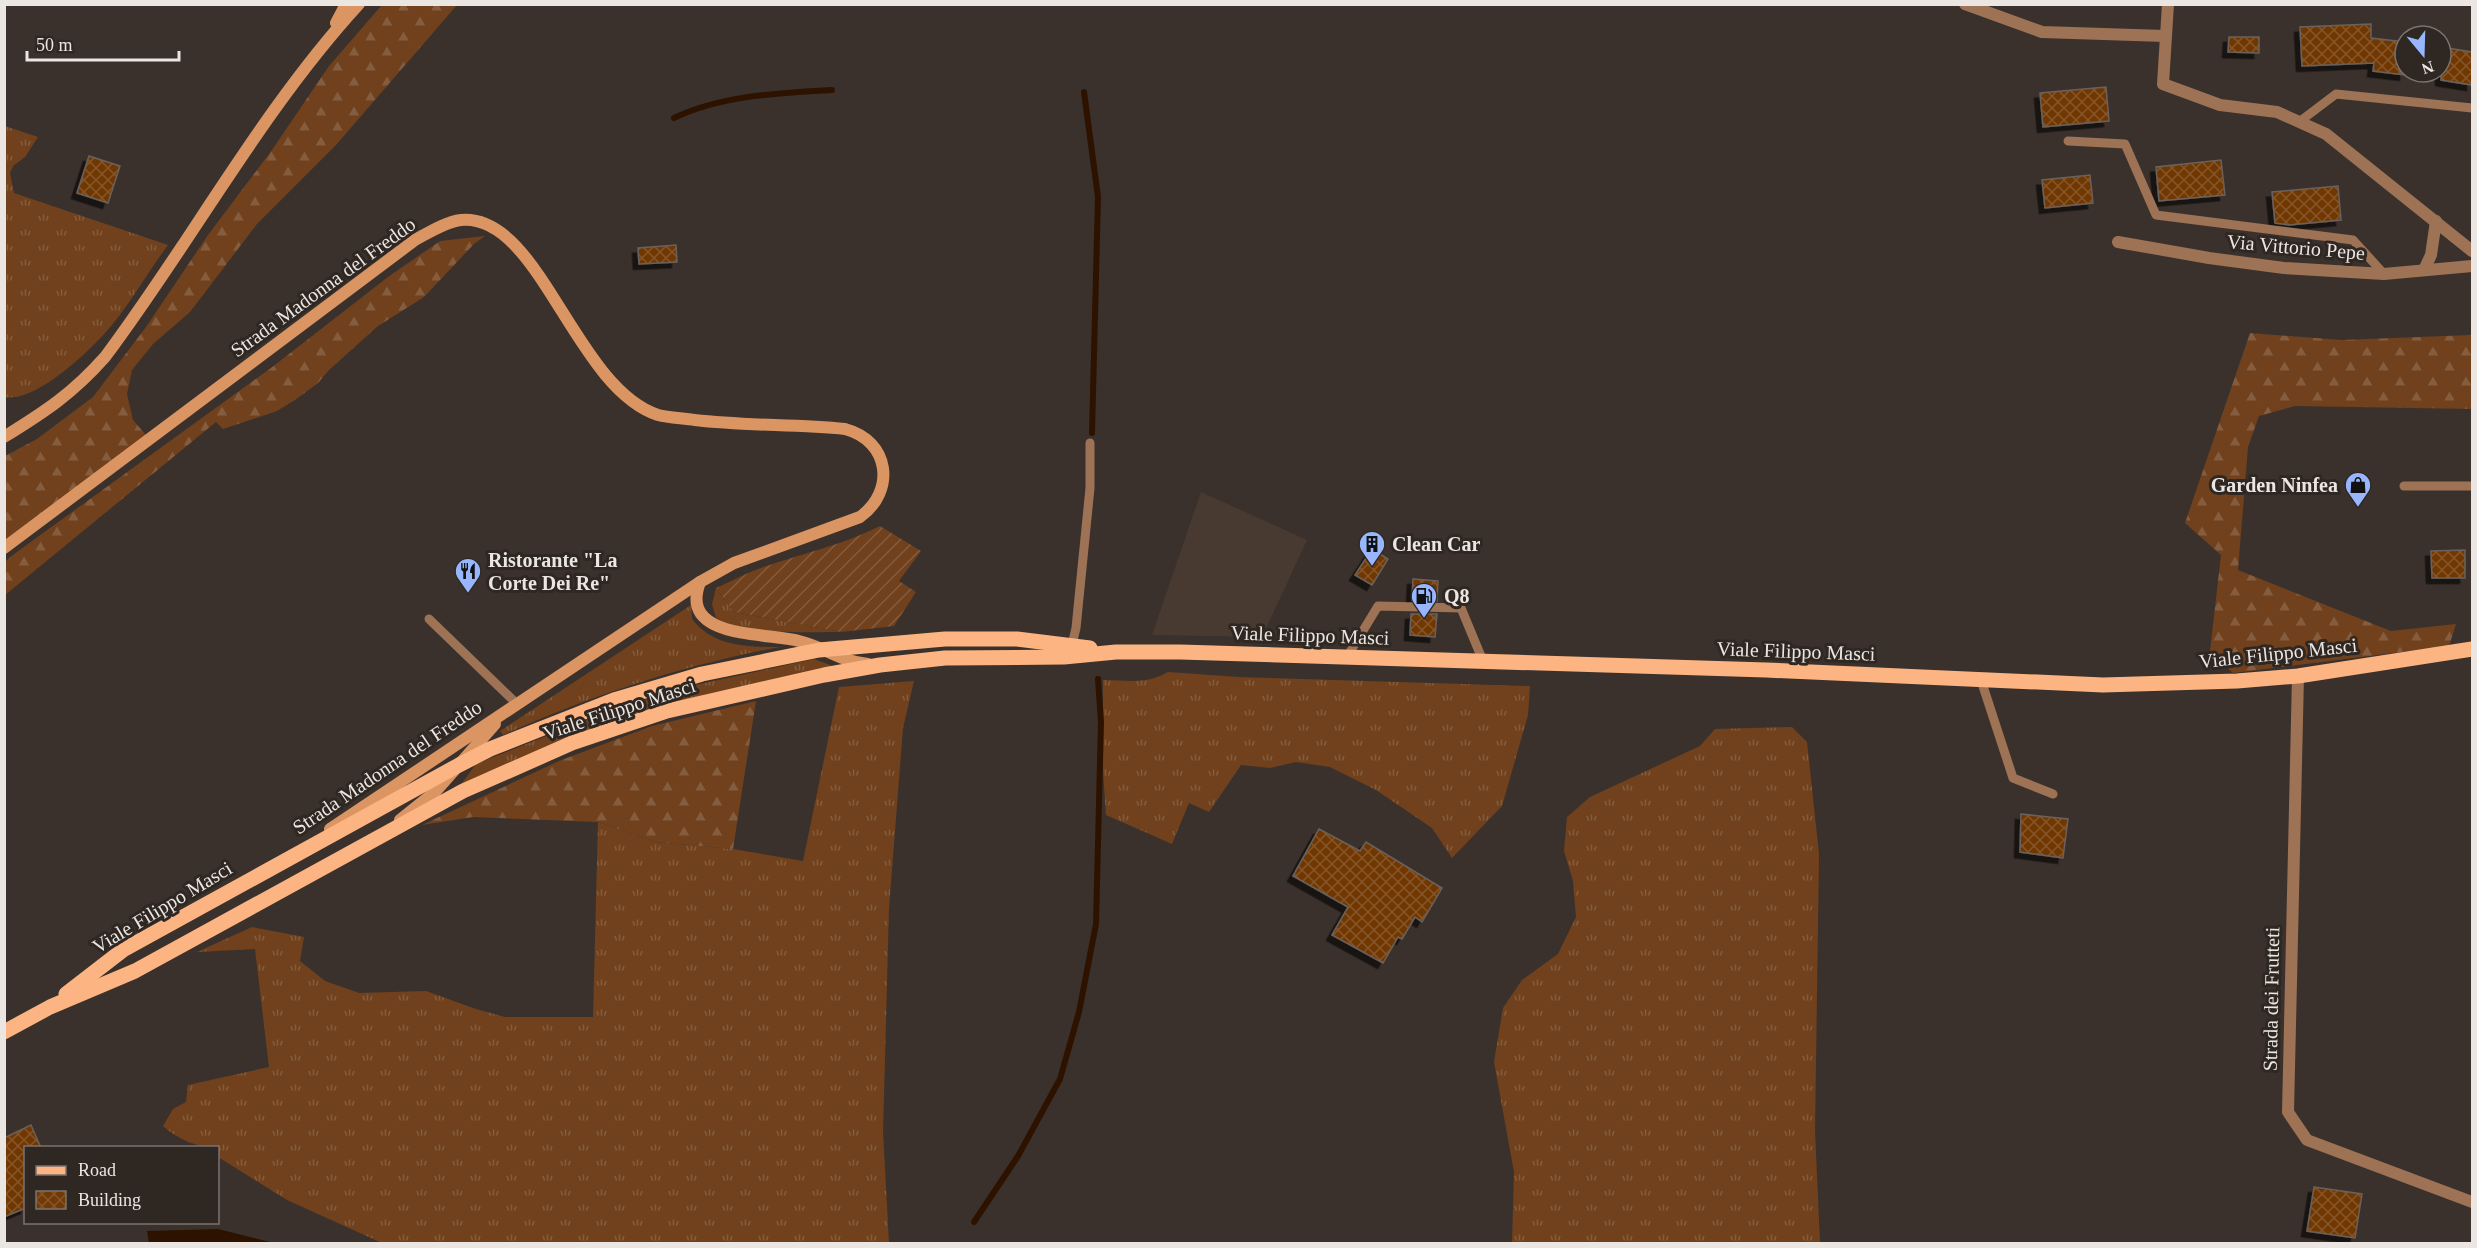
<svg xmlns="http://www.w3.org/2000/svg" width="2477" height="1248" font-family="Georgia,serif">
<defs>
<pattern id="grass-tufts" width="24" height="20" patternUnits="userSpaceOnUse" patternTransform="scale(1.5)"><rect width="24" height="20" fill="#70411c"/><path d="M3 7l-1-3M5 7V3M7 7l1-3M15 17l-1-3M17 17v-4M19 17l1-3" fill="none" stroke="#855c3d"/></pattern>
<pattern id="forest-firs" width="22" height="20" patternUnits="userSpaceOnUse" patternTransform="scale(1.5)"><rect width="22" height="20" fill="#70411c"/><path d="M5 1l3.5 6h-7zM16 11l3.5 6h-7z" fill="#855c3d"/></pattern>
<pattern id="garden-furrows" width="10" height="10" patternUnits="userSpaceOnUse" patternTransform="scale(1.5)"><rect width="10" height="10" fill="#70411c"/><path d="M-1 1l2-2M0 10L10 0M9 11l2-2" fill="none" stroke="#855c3d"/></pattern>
<pattern id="building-cross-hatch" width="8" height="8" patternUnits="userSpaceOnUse" patternTransform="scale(1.5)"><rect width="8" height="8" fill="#703906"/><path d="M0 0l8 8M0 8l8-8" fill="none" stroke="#85562a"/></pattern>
<filter id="shadow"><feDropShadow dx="-5.5" dy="5.5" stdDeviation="0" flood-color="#0009"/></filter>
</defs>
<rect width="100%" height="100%" fill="#3a312c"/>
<path fill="#483a31" d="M1201 492 1307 540 1262 637 1152 635Z"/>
<g fill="url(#grass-tufts)">
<path d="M5 126 38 137 25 157 13 166 10 173 14 193 168 245C147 273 129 306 106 332 86 354 35 403 4 397Z"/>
<path d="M716 588 734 612 841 632C807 632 745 635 716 618L712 604Z"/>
<path d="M691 605 692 619C714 647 747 647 780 647 684 665 593 695 503 735L500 731Z"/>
<path d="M814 659 838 668 758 684 457 790 476 764 605 713 677 689Z"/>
<path d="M1168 672 1238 677 1530 686 1528 715 1502 806 1452 858 1432 828 1376 790 1330 767 1296 762 1270 768 1241 765 1209 812 1189 803 1172 844 1106 815 1103 771V680C1127 680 1146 685 1168 672Z"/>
<path d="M914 681 903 728 889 908 883 1132 889 1243H382L287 1200 218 1157V1148C196 1147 179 1140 163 1126L173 1109 186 1102 188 1085 269 1067 255 949 197 952 252 927 304 937 300 961 325 981 359 993 426 991 476 1009 505 1017H593L598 822 656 842 733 849 803 861 839 687Z"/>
<path d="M1792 727 1807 742 1819 854 1815 1131 1820 1243H1512L1514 1172 1494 1062 1503 1008 1522 980 1558 954 1576 917 1573 881 1564 851 1567 817 1590 797 1700 746 1715 729Z"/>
</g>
<g fill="url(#forest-firs)">
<path d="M382 5H457L336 145 257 224 190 312 153 344 132 370 127 394 133 420 146 435 5 541V456L37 439 93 397 146 327 208 235 272 150 329 66Z"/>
<path d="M485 236 474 244 424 297 378 326 329 370 318 383 295 400 277 411 223 429 216 422 5 595V562L10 557 271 368 388 277 440 241Z"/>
<path d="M2250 333 2342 340 2470 335 2472 333V409L2295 406 2259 416 2248 447 2238 570 2391 631 2456 624 2449 646 2233 673 2210 651 2221 555 2185 523Z"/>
<path d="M756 701 733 849 656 842 598 822 473 817 422 825 559 761 652 726Z"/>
</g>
<path fill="url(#garden-furrows)" d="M880 526 921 551 899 581 916 592 894 626 841 632 734 612 716 588C730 582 744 574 758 569 800 554 840 546 880 526Z"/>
<path fill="#2e1200" d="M218 1229 274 1243H149L147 1231Z"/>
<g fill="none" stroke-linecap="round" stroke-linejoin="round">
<g stroke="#2e1200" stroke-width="6">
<path d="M1084 92 1098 197 1092 433"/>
<path d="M674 118C722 95 779 93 832 90"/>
<path d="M974 1222 1018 1156 1060 1079 1079 1012 1096 924 1101 722 1098 679"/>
</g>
</g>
<g fill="url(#building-cross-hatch)" stroke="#6a615b" stroke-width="1.5" filter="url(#shadow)">
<path d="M2371 24V38L2405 42V75L2373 71 2374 63 2302 66 2300 27Z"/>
<path d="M2229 37H2259V53L2228 52Z"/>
<path d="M2441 47 2472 52V85L2441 80Z"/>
<path d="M2106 87 2109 121 2043 127 2040 93Z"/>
<path d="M89 156 120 166 108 203 77 193Z"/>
<path d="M2221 160 2225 195 2159 201 2156 167Z"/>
<path d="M2090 175 2093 203 2045 208 2042 180Z"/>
<path d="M2338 186 2341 220 2289 225 2275 223 2272 192Z"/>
<path d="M676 245 677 262 639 264 638 248Z"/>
<path d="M1372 549 1388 559 1372 585 1355 575Z"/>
<path d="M2465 550V578H2432L2431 551Z"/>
<path d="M1413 579 1438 581 1437 601 1412 600Z"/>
<path d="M1411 614H1437L1435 637 1410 635Z"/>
<path d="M2021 814 2068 819 2063 858 2020 852Z"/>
<path d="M1319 829 1360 851 1366 842 1442 888 1422 922 1415 917 1402 939 1398 937 1383 963 1332 935 1348 907 1293 876Z"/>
<path d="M31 1125 41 1148H26V1208L4 1217V1138Z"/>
<path d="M2314 1187 2362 1194 2355 1238 2307 1231Z"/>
</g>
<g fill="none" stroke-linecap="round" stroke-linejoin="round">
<g stroke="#9e7254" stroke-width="9">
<path d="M2299 122 2336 94 2472 108"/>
<path d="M2068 141 2125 144 2156 215 2353 240 2384 274"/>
<path d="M2404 486H2472"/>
<path d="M429 619 517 704"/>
<path d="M1071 649 1076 628 1090 488V443"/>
<path d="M1347 657 1378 606 1461 608 1483 661"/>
<path d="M1981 680 2013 778 2053 794"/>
</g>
<g stroke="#9e7254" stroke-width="12">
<path d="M1965 4 2042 32 2165 36"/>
<path d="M2168 4 2163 84 2220 105 2277 112 2326 134 2472 251"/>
<path d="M2118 242 2209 258 2284 268 2384 274 2472 266"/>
<path d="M2424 270 2431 255 2436 221"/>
<path d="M2298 676 2288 1112 2307 1140 2472 1202"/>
</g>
<g stroke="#da9563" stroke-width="12">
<path d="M336 23 346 4"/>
<path d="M4 437C46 411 72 394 105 357 192 241 261 111 359 4"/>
<path d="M4 548 415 240C428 233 445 222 461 220 540 213 574 387 658 415 669 418 683 418 695 420 745 426 795 424 845 429 890 441 896 491 860 517L734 563 700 582 330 829"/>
<path d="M700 582C678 640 766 632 799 641 825 647 838 661 868 664"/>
<path d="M400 820 435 792 495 724"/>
</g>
<g stroke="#fcb582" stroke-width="15">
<path d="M66 994 123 950 459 765 490 749 614 700 702 674 819 650 945 639H1017L1090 648"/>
<path d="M4 1032 50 1007 135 971 463 791 572 743 667 711 824 675 880 665 945 658 1064 657 1116 652H1180L1766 670 2103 685 2237 681 2298 676 2472 649"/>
</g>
</g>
<defs>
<g id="shop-pin" transform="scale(1.35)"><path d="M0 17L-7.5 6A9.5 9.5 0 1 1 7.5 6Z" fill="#97b6fd" stroke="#2f2722"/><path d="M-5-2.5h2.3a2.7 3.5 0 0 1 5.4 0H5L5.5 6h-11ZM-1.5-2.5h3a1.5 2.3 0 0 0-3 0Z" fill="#111"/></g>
<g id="building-pin" transform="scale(1.35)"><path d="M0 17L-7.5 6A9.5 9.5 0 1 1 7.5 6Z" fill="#97b6fd" stroke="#2f2722"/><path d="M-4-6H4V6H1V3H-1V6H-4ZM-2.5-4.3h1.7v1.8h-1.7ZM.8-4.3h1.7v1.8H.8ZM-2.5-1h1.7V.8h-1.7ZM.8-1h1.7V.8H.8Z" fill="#111"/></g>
<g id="restaurant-pin" transform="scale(1.35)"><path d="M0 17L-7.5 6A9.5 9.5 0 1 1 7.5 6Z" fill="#97b6fd" stroke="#2f2722"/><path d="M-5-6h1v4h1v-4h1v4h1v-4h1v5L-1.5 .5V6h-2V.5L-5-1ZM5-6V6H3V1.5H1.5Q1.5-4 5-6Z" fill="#111"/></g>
<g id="fuel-pin" transform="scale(1.35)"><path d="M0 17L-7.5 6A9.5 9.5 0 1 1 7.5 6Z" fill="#97b6fd" stroke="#2f2722"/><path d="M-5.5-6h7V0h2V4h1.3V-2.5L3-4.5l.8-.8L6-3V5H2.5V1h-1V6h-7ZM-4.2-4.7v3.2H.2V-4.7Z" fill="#111"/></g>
</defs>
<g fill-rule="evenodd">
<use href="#shop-pin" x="2358" y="485"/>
<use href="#building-pin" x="1372" y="544"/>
<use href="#restaurant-pin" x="468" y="571"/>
<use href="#fuel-pin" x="1424" y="596"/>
</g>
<g text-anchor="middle" stroke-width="6" stroke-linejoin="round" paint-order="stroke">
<g font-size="20" fill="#ebe6e2" stroke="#2f2722">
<text transform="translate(2296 247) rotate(5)" y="7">Via Vittorio Pepe</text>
<text transform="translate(323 287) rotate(-36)" y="7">Strada Madonna del Freddo</text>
<text transform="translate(1310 635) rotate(2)" y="7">Viale Filippo Masci</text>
<text transform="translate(1796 651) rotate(2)" y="7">Viale Filippo Masci</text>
<text transform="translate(2278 653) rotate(-6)" y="7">Viale Filippo Masci</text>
<text transform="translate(619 709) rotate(-18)" y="7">Viale Filippo Masci</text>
<text transform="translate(387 767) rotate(-34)" y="7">Strada Madonna del Freddo</text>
<text transform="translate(162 907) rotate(-31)" y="7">Viale Filippo Masci</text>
<text transform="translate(2271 999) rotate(-89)" y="7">Strada dei Frutteti</text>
</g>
<g font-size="20" font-weight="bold" fill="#ebe6e2" stroke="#2f2722" text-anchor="start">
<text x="2338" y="492" text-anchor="end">Garden Ninfea</text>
<text x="1392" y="551">Clean Car</text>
<text x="488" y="567">Ristorante "La<tspan x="488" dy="23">Corte Dei Re"</tspan></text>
<text x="1444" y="603">Q8</text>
</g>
</g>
<rect width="2477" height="1248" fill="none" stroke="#ebe6e2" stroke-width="12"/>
<rect x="24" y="1146" width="195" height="78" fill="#2f2722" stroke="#7a736f" stroke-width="1.5"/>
<rect x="36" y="1166" width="30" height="9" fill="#fcb582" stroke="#7a736f" stroke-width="1.5"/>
<text x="78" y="1176" font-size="18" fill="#ebe6e2">Road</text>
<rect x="36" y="1191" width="30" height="18" fill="url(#building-cross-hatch)" stroke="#7a736f" stroke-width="1.5"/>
<text x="78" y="1206" font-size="18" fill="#ebe6e2">Building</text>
<g transform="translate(2423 54) rotate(161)"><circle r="28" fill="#2f2722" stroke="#7a736f" stroke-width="1.5"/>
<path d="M0-4.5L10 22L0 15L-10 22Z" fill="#97b6fd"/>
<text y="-9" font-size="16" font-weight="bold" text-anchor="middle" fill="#ebe6e2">N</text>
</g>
<path d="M27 51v9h152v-9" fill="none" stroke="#ebe6e2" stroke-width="3"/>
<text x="36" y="51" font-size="18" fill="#ebe6e2" stroke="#2f2722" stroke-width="4.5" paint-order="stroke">50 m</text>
</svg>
